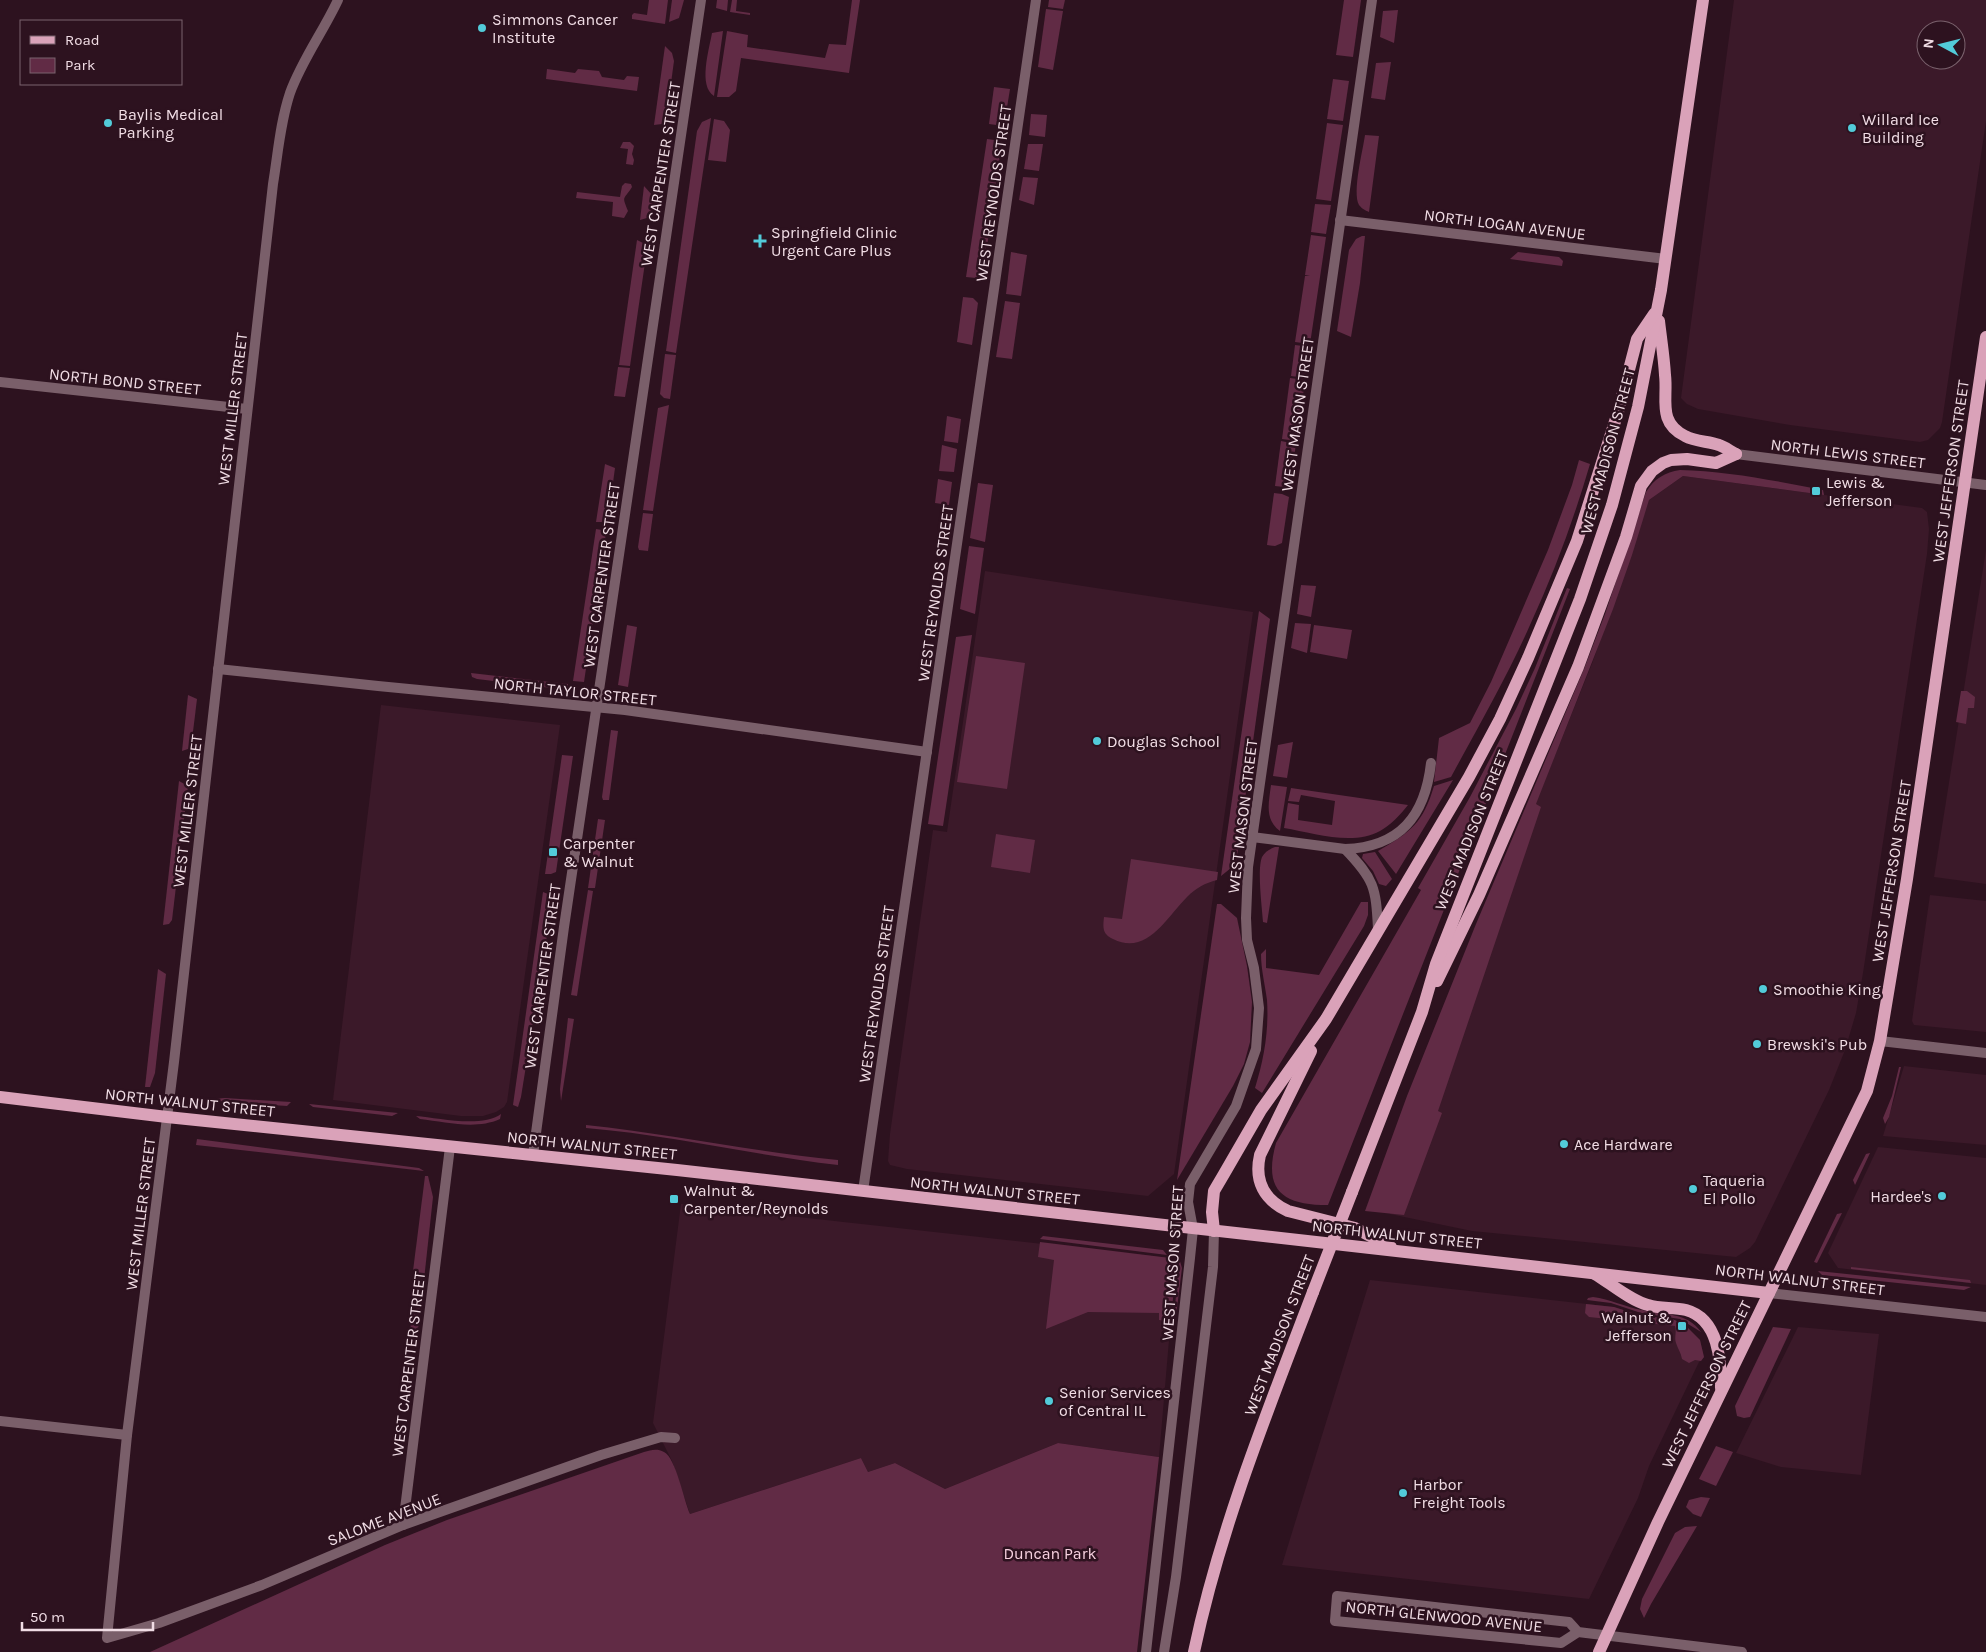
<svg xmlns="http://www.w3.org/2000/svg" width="1986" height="1652" font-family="Karla,sans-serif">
<rect width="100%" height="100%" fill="#2d121f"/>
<g fill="#3b1929" fill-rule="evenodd">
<path d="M1734 0H1986V121L1942 422 1940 428 1928 440 1920 442 1790 425 1698 409 1687 404 1681 398ZM1926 30H1956V60H1926Z"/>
<path d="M1683 476 1922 508 1927 512 1929 529 1927 554 1863 973 1856 1013 1845 1050 1829 1090 1755 1242 1750 1248 1736 1257 1472 1231 1390 1214 1535 805 1593 661 1649 500Z"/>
<path d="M1986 550V884L1934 877Z"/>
<path d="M985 571 1253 612 1174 1174 1148 1196 907 1169 890 1165 888 1161 890 1134 933 830 947 832Z"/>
<path d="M381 705 560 725 507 1102 504 1107 496 1112 483 1116H461L333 1100Z"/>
<path d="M1930 895 1986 901V1032L1914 1025 1912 1021Z"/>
<path d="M1904 1066 1986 1075V1145L1883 1136Z"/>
<path d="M1878 1147 1986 1158V1285L1838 1268 1828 1253Z"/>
<path d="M681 1204 1170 1258 1173 1261 1175 1270 1159 1457 1058 1443 945 1489 895 1463 868 1472 861 1458 690 1514 672 1461 653 1423Z"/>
<path d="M1370 1280 1614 1307 1642 1316 1672 1319 1684 1324 1700 1340 1704 1357 1699 1362 1649 1466 1638 1498 1589 1599 1282 1565Z"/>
<path d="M1798 1327 1879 1334 1861 1475 1781 1467 1736 1453Z"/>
</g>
<g fill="#612b45">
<path d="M649 0H668L665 24 632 19V15L634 13 647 15Z"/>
<path d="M672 0H684L679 18 669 22Z"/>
<path d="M717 0H728L727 11 716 8Z"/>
<path d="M732 0H737L736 11 750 13V15L730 12Z"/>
<path d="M852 0H860L849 73 741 58 736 91 729 97H717L727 31 748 35 747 47 825 58 829 44 846 45Z"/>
<path d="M1049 0H1065L1063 9 1048 7Z"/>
<path d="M1344 0H1361L1353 57 1336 55Z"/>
<path d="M1046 9 1063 11 1053 70 1038 67Z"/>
<path d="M1398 10 1394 43 1380 37 1383 11Z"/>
<path d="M723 31 714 96C698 86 709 50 712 33Z"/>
<path d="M665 46 672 53 674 61 666 120 662 124 654 125Z"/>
<path d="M1391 62 1385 100 1371 98 1376 63Z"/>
<path d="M547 69 575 73 578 69 599 71 602 77 624 80 627 76 639 77 637 91 546 79Z"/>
<path d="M1333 79 1349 81 1343 121 1327 119Z"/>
<path d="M994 87 1010 89 1004 126 989 124Z"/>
<path d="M1031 114 1047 115 1045 137 1029 135Z"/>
<path d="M711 118 676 353 666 351 697 131 702 122Z"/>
<path d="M714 119 724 121 730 130 726 162 708 160Z"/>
<path d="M1327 123 1343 125 1331 201 1316 199Z"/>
<path d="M1365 135 1379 136 1369 212C1365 210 1362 209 1359 205 1352 192 1363 150 1365 135Z"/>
<path d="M987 139 1002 141 983 275 976 278 966 277Z"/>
<path d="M623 142H630L634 146 632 154 634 160 633 165 626 164 628 149 620 148Z"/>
<path d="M1028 144H1043L1039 171 1024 169Z"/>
<path d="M1023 177 1038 178 1034 205 1019 200Z"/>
<path d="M625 183 631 184 632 187C623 201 622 195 628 211L624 218 612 216 613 202 576 198 577 192 620 197 622 186Z"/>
<path d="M644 186 653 196 652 212 647 218 640 220Z"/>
<path d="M1315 204 1331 205 1326 234 1311 232Z"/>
<path d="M1311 235 1326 237 1310 344 1295 342 1305 276H1310L1305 275Z"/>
<path d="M1362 236H1365L1360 283 1351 337 1337 331 1349 250 1356 239Z"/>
<path d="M637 240 645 244 647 249 630 366 619 365Z"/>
<path d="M1011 252 1027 255 1021 296 1006 294Z"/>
<path d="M1518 252 1559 257 1563 261 1562 266 1510 259Z"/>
<path d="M963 297 973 298 978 303 972 345 957 342Z"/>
<path d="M1005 301 1020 303 1012 359 996 357Z"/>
<path d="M1295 345 1310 347 1306 378 1291 376Z"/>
<path d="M665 354 676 355 670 399 664 398 660 394Z"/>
<path d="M618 367 630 368 625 397 614 396Z"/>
<path d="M1290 378 1305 380 1297 441 1282 439Z"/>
<path d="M669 405 653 511 643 510 658 408Z"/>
<path d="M947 416 961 419 958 443 944 441Z"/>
<path d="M1281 441 1296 444 1290 485 1284 487 1275 486Z"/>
<path d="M942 445 957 449 954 472 939 471Z"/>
<path d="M1579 460 1590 464C1574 519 1554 573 1530 625 1507 677 1478 727 1451 777L1434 782 1439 738 1470 723 1491 682 1548 550 1572 485Z"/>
<path d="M605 464 615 468 608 519 604 522H596Z"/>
<path d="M1680 470C1727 471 1776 481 1823 490L1824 495 1683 476 1649 500 1632 555 1613 609 1536 804 1541 807 1438 1111 1442 1113 1404 1215 1365 1211 1407 1096 1476 924 1584 669 1605 614 1646 492C1654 479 1665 472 1680 470Z"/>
<path d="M938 479 952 482 949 505 935 503Z"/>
<path d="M978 483 993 485 985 542 970 538Z"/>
<path d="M1274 493 1282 494 1289 497 1282 543 1275 546 1267 545Z"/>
<path d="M643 513 653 514 648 551 639 550 638 547Z"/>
<path d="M596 529 602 530 606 533 584 682 573 681Z"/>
<path d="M969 546 984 548 975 614 960 609Z"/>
<path d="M1301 585 1316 586 1311 617 1297 614Z"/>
<path d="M1567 588 1570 589 1328 1205C1282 1205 1263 1190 1276 1143L1421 890 1418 888 1470 797 1516 709 1535 668Z"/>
<path d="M1259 611 1270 619 1236 864 1221 876Z"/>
<path d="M1295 623 1311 624 1307 653 1291 648Z"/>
<path d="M627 625 637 627 628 687 618 685Z"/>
<path d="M1314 625 1352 630 1347 659 1310 652Z"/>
<path d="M972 635 943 826 928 824 956 637Z"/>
<path d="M976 656 1025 663 1007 789 957 782Z"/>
<path d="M471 673 568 684V690L477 679 472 677Z"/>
<path d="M1961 691H1967L1975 697 1974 708H1968L1966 724 1956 722Z"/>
<path d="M188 695 197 699 191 748 182 751Z"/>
<path d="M611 730 618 731 609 800H603L602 797Z"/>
<path d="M1293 742 1287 778 1273 776 1278 745Z"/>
<path d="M562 755 573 756 556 872 551 874H545Z"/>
<path d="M1453 780 1396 874 1378 851C1411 832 1423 823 1434 786Z"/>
<path d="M179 781 188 786 172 920 169 924 163 925Z"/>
<path d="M1271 785 1287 787 1280 831C1264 819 1269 802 1271 785Z"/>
<path d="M1291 788 1408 805C1400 815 1391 825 1380 831 1353 846 1313 833 1284 828L1288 803 1299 805 1298 820 1332 825 1335 801 1301 795 1299 802 1288 801Z"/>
<path d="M598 819 605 820 595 888H588Z"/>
<path d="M996 834 1035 840 1030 873 991 867Z"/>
<path d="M1275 847H1279L1267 923 1263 922C1262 907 1257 870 1262 857 1265 852 1269 849 1275 847Z"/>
<path d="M1375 852 1392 879 1386 886 1379 884 1373 871 1362 858 1363 854Z"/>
<path d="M1131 859 1218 872 1217 880C1205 883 1196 888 1187 897 1166 918 1147 956 1113 939 1102 934 1103 927 1104 917L1122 919Z"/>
<path d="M588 890 593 891 577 996 571 995Z"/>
<path d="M543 892 548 894 553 898 521 1097 518 1107 513 1105Z"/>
<path d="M1361 902H1368V915L1364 926 1262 1093 1255 1088C1264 1059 1269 1031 1267 1000 1265 985 1261 969 1261 954L1266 949V968L1319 975Z"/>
<path d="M1217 904H1221L1237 918 1247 966 1252 1002 1250 1042 1244 1064 1233 1086 1177 1180Z"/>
<path d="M158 969 166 974 155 1073 150 1087H145Z"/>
<path d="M568 1018 574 1019 561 1101 560 1089Z"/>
<path d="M1899 1067H1901L1889 1117 1885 1124 1883 1118 1892 1096Z"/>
<path d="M225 1098 291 1102 287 1106 203 1100Z"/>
<path d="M309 1104 398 1113 392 1116 313 1107Z"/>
<path d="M501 1114 500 1119C476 1130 446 1122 420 1119L416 1116C438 1118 482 1128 501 1114Z"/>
<path d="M586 1125C671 1134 754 1152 838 1160V1165C753 1155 671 1135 586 1128Z"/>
<path d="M197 1139 419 1168 424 1171 196 1145Z"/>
<path d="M1870 1153 1855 1185 1853 1180 1866 1154Z"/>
<path d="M425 1176H428L433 1197 424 1280 416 1284 413 1271Z"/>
<path d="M1842 1213 1817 1263 1814 1262 1837 1214Z"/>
<path d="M1043 1236 1163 1250 1167 1255 1040 1239Z"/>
<path d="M1040 1242 1170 1258C1180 1267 1171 1308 1170 1322L1159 1320V1313L1088 1312 1046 1329 1054 1260 1038 1257Z"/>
<path d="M1179 1258 1182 1268 1176 1316 1174 1318 1178 1272 1176 1260Z"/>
<path d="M1851 1267 1970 1280 1971 1283 1851 1269Z"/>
<path d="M1818 1271 1971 1287 1964 1290 1822 1275Z"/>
<path d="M414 1297 421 1298 417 1341 409 1340Z"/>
<path d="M1593 1297C1610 1299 1625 1307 1642 1310 1664 1315 1687 1312 1701 1332L1680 1319 1641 1313 1611 1303 1587 1300 1588 1298Z"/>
<path d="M1586 1304 1614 1307 1642 1316 1672 1319 1684 1324 1700 1340 1704 1357 1701 1361 1695 1360 1689 1363 1682 1359C1681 1353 1678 1349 1676 1343 1674 1337 1677 1332 1675 1326L1589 1317 1585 1313Z"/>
<path d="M1773 1327 1791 1329 1750 1417 1744 1418 1737 1416 1735 1406Z"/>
<path d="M1058 1443 1159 1457 1137 1652H150L385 1545 447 1520 644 1452C651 1450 657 1448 664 1452 676 1458 684 1501 690 1514L861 1458 868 1472 895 1463 945 1489Z"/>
<path d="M1716 1446 1733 1452 1716 1486 1699 1479Z"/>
<path d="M1701 1497 1710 1498 1701 1517 1693 1514 1686 1507 1689 1500Z"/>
<path d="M1697 1526 1651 1604 1644 1618 1640 1609 1642 1599 1675 1533 1685 1527Z"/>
</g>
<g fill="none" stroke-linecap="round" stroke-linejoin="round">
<g stroke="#7a5f6a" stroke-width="10">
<path d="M338 0C323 32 302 60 290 93 280 123 278 154 273 184L174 1062 127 1435 107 1638 159 1623 262 1585 403 1525 601 1455 661 1437 675 1438"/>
<path d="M1340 220 1666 259"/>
<path d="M0 382 247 409"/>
<path d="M1736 454 1986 485"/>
<path d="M218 669 378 686 625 710 927 752"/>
<path d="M1252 837 1345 849C1400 847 1425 816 1431 763"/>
<path d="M1345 849C1374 879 1376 887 1378 929"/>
<path d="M1880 1041 1986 1053"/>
<path d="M863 1191 1036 0"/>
<path d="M1769 1293 1986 1317"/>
<path d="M0 1421 127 1435"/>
<path d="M403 1525 450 1147"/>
<path d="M1578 1632 1569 1622 1337 1596 1335 1621 1561 1643 1578 1632 1742 1652"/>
<path d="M1146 1652 1190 1258 1193 1229 1188 1202 1190 1184 1236 1106 1256 1049 1259 1008 1254 968 1247 940 1246 918 1248 867 1372 0"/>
<path d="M1164 1652 1176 1577 1213 1267 1214 1231"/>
</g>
<path stroke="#7a5f6a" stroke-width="10" d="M533 1155 564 927 701 0"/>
<g stroke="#daa2b9" stroke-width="12">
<path d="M1659 321C1661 339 1664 357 1665 375 1668 399 1657 422 1685 436 1696 442 1708 441 1719 445 1725 447 1730 451 1736 454"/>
<path d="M1437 981 1479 895 1578 667 1626 537 1641 486 1652 471 1663 463 1671 460 1687 459 1716 463 1736 454"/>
<path d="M1311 1051 1260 1155C1254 1181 1264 1200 1288 1211L1355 1228 1391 1247"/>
<path d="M0 1097 167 1117 677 1170 1769 1293"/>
<path d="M1352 1192 1422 1012 1436 964 1580 599 1612 505 1638 407 1661 290 1703 0"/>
<path d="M1214 1231 1212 1212 1214 1191 1224 1174 1261 1110 1326 1019 1469 777 1500 719 1528 658 1577 541 1618 412 1637 339 1654 314"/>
<path d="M1595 1274C1610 1283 1631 1301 1648 1305 1660 1309 1673 1307 1686 1310 1719 1319 1721 1361 1721 1388"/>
<path d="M1194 1652C1220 1528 1268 1410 1313 1292"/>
<path d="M1599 1652 1658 1522 1867 1091 1880 1041 1907 879 1986 337"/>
</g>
<path stroke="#daa2b9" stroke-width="12" d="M1313 1292 1352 1192"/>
</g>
<g fill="#52cbd9" stroke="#2d121f" stroke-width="2">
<circle cx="482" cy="28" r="5"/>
<circle cx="108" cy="123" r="5"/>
<circle cx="1852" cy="128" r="5"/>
<path d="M757.5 233.5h5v5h5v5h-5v5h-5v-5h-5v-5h5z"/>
<rect x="1811" y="486" width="10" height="10" rx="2.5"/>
<circle cx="1097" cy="741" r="5"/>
<rect x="548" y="847" width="10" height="10" rx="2.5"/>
<circle cx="1763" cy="989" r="5"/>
<circle cx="1757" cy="1044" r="5"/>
<circle cx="1564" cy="1144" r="5"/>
<circle cx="1693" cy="1189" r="5"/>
<circle cx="1942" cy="1196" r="5"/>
<rect x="669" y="1194" width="10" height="10" rx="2.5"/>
<rect x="1677" y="1321" width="10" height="10" rx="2.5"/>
<circle cx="1049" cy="1401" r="5"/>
<circle cx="1403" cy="1493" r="5"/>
</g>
<g text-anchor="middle" stroke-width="5" stroke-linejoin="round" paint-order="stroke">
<g font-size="16" fill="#f1dde5" stroke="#2d121f" text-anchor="start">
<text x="492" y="25">Simmons Cancer<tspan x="492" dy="18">Institute</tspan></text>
<text x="118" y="120">Baylis Medical<tspan x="118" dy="18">Parking</tspan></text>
<text x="1862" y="125">Willard Ice<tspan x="1862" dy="18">Building</tspan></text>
<text x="771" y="238">Springfield Clinic<tspan x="771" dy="18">Urgent Care Plus</tspan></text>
<text x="1826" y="488">Lewis &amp;<tspan x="1826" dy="18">Jefferson</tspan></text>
<text x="1107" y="747">Douglas School</text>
<text x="563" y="849">Carpenter<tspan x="563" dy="18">&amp; Walnut</tspan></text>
<text x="1773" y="995">Smoothie King</text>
<text x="1767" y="1050">Brewski's Pub</text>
<text x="1574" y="1150">Ace Hardware</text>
<text x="1703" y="1186">Taqueria<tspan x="1703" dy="18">El Pollo</tspan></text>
<text x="684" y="1196">Walnut &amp;<tspan x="684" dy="18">Carpenter/Reynolds</tspan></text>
<text x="1932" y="1202" text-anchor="end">Hardee's</text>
<text x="1672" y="1323" text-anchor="end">Walnut &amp;<tspan x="1672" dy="18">Jefferson</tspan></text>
<text x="1059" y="1398">Senior Services<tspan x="1059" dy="18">of Central IL</tspan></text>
<text x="1413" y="1490">Harbor<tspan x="1413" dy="18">Freight Tools</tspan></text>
</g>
<g font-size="16" fill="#f1dde5" stroke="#2d121f">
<text transform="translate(660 174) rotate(-81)" y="6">WEST CARPENTER STREET</text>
<text transform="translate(993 193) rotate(-82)" y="6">WEST REYNOLDS STREET</text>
<text transform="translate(1505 224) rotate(7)" y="6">NORTH LOGAN AVENUE</text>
<text transform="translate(125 381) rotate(6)" y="6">NORTH BOND STREET</text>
<text transform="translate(232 409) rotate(-83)" y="6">WEST MILLER STREET</text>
<text transform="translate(1297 414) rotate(-82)" y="6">WEST MASON STREET</text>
<text transform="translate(1607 451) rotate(-75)" y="6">WEST MADISON STREET</text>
<text transform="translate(1848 453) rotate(7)" y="6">NORTH LEWIS STREET</text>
<text transform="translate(1950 471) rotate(-82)" y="6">WEST JEFFERSON STREET</text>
<text transform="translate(601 575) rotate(-82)" y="6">WEST CARPENTER STREET</text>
<text transform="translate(935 593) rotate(-82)" y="6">WEST REYNOLDS STREET</text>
<text transform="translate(575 691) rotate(6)" y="6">NORTH TAYLOR STREET</text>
<text transform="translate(187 811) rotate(-83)" y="6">WEST MILLER STREET</text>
<text transform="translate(1242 816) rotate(-83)" y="6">WEST MASON STREET</text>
<text transform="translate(1471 830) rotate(-68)" y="6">WEST MADISON STREET</text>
<text transform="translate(1891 871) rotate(-81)" y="6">WEST JEFFERSON STREET</text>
<text transform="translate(542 976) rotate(-82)" y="6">WEST CARPENTER STREET</text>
<text transform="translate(876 994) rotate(-82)" y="6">WEST REYNOLDS STREET</text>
<text transform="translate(190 1102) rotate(6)" y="6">NORTH WALNUT STREET</text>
<text transform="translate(592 1145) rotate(6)" y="6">NORTH WALNUT STREET</text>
<text transform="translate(995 1190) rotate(6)" y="6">NORTH WALNUT STREET</text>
<text transform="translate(140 1214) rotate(-83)" y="6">WEST MILLER STREET</text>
<text transform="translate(1397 1234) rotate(6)" y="6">NORTH WALNUT STREET</text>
<text transform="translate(1172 1263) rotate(-86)" y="6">WEST MASON STREET</text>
<text transform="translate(1800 1279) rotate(7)" y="6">NORTH WALNUT STREET</text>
<text transform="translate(1279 1335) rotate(-69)" y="6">WEST MADISON STREET</text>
<text transform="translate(408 1364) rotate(-83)" y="6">WEST CARPENTER STREET</text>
<text transform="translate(1706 1384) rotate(-64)" y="6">WEST JEFFERSON STREET</text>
<text transform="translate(384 1519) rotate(-21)" y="6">SALOME AVENUE</text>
<text transform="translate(1444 1616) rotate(6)" y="6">NORTH GLENWOOD AVENUE</text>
</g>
<g font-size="16" fill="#f6d0df" stroke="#2d121f">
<text x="1050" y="1559">Duncan Park</text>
</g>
</g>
<rect x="20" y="20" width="162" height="65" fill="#2d121f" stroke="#7b636e"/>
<rect x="30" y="36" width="25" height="8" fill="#daa2b9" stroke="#7b636e"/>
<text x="65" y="45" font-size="15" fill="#f1dde5">Road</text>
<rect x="30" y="58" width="25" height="15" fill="#612b45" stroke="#7b636e"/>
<text x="65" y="70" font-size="15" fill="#f1dde5">Park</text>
<g transform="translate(1941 45) rotate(277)"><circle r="24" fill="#2d121f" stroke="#7b636e"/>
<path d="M0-4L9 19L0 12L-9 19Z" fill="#52cbd9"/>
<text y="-8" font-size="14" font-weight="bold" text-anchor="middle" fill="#f1dde5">N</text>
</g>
<path d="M22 1622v8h131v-8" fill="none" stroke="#f1dde5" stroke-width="2.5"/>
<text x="30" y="1622" font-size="15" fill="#f1dde5" stroke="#2d121f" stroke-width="4" paint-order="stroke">50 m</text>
</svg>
